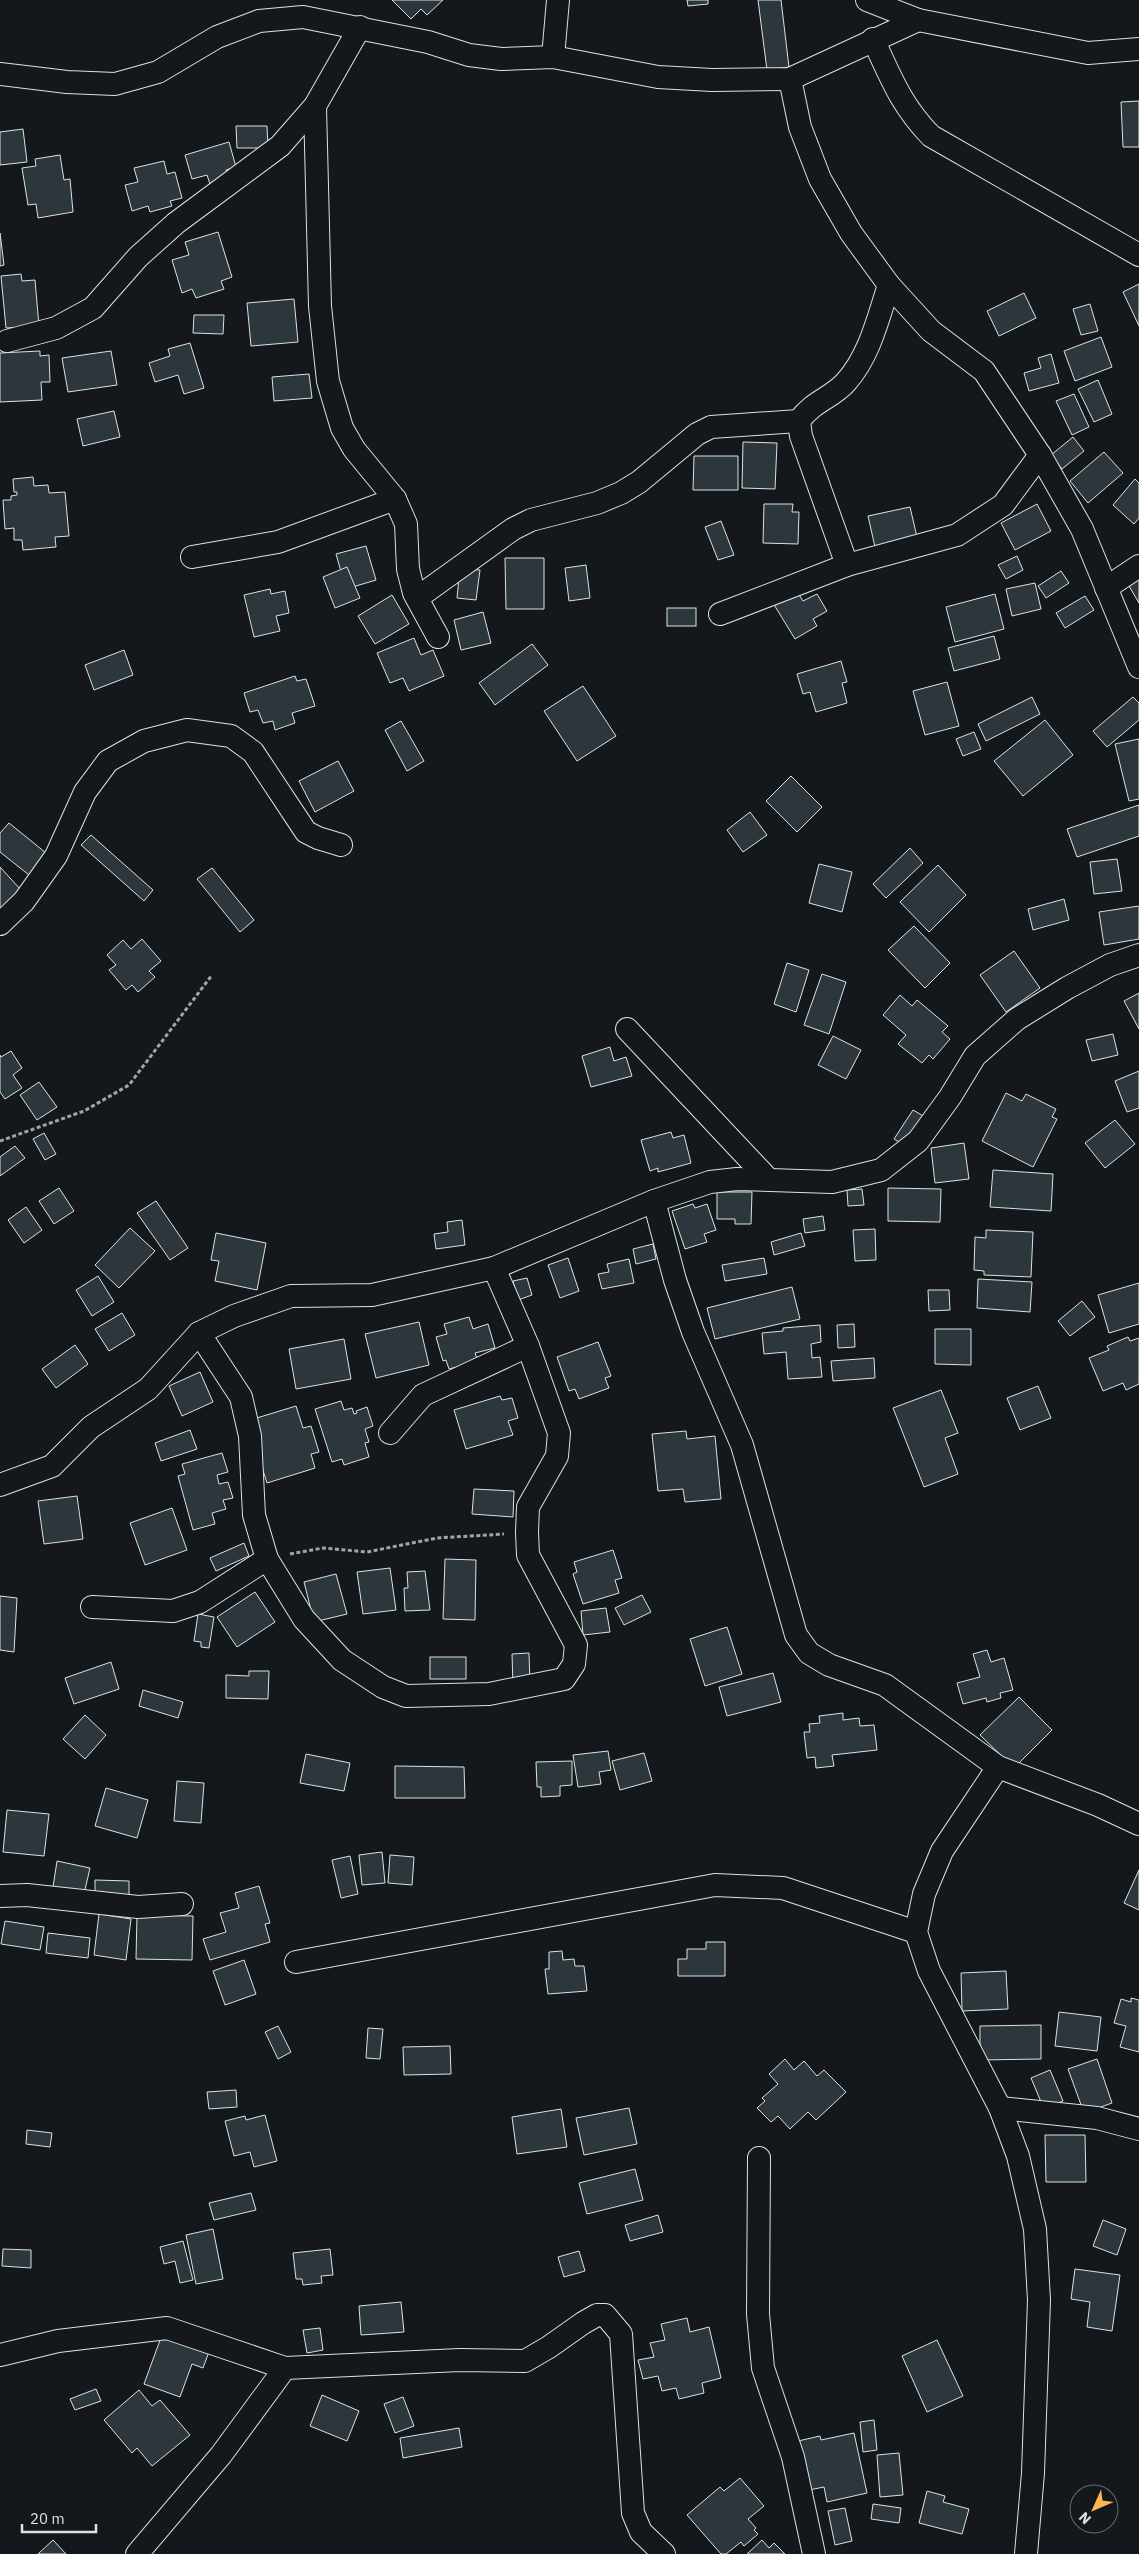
<svg xmlns="http://www.w3.org/2000/svg" width="1139" height="2554" font-family="'IBM Plex Sans',sans-serif">
<rect width="100%" height="100%" fill="#14181c"/>
<g fill="#2c363c" stroke="#d8e6dc">
<path d="M392 0H443L427 15 421 9 411 19Z"/>
<path d="M687 0H708V4L688 6Z"/>
<path d="M758 0H781L789 67 767 70Z"/>
<path d="M1139 101V147H1123L1121 102Z"/>
<path d="M236 126H267L268 148H237Z"/>
<path d="M23 129 27 162 0 165V132Z"/>
<path d="M229 142 236 167 226 170 228 179 210 184 207 175 192 179 185 155Z"/>
<path d="M60 155 64 180 70 179 73 212 38 218 36 204 28 205 22 168 36 166 35 159Z"/>
<path d="M164 161 167 174 175 172 182 198 170 201 172 206 150 212 148 206 132 211 125 185 138 182 134 168Z"/>
<path d="M218 232 232 277 221 281 224 289 196 298 192 289 182 293 172 260 189 255 185 242Z"/>
<path d="M0 233 4 265 0 266Z"/>
<path d="M21 274 22 281 35 280 39 326 6 328 1 276Z"/>
<path d="M1139 284V326L1123 292Z"/>
<path d="M1024 293 1036 318 999 336 987 311Z"/>
<path d="M294 299 298 342 251 346 247 303Z"/>
<path d="M1090 304 1098 331 1081 335 1073 309Z"/>
<path d="M194 315H224L223 334 193 333Z"/>
<path d="M1101 337 1112 367 1075 381 1064 351Z"/>
<path d="M190 343 204 388 184 394 178 375 155 382 149 363 170 356 168 349Z"/>
<path d="M40 351V356L49 355 50 382H41L42 400 0 402V353Z"/>
<path d="M111 351 117 385 68 392 62 358Z"/>
<path d="M1051 354 1059 383 1029 391 1024 373 1041 368 1038 358Z"/>
<path d="M309 374 312 398 274 401 272 377Z"/>
<path d="M1098 380 1112 414 1094 422 1078 389Z"/>
<path d="M1074 394 1089 427 1072 435 1056 401Z"/>
<path d="M114 411 120 437 83 446 77 419Z"/>
<path d="M1073 437 1084 451 1062 469 1051 455Z"/>
<path d="M743 442 777 443 775 489 742 488Z"/>
<path d="M1104 452 1123 473 1088 503 1070 481Z"/>
<path d="M694 456H738V490H693Z"/>
<path d="M33 477 34 486 48 485 49 493 65 492 69 536 55 537 56 547 23 550 22 540H14V528L5 529 3 500H11V496L17 495V492H14L13 479Z"/>
<path d="M1135 479 1139 483V518L1134 524 1113 505Z"/>
<path d="M764 504H793L792 512H799L798 544 763 543Z"/>
<path d="M1037 504 1051 531 1015 550 1001 523Z"/>
<path d="M910 507 917 537 875 547 868 516Z"/>
<path d="M721 521 734 555 718 560 705 527Z"/>
<path d="M366 546 376 580 346 589 336 554Z"/>
<path d="M1017 556 1023 570 1006 579 998 565Z"/>
<path d="M505 558H544V609H506Z"/>
<path d="M586 565 590 598 569 601 565 568Z"/>
<path d="M347 567 360 598 335 608 323 577Z"/>
<path d="M460 568 480 570 476 600 457 598Z"/>
<path d="M1061 571 1069 583 1046 598 1038 586Z"/>
<path d="M1139 573V603L1126 581Z"/>
<path d="M1035 583 1041 609 1012 616 1006 589Z"/>
<path d="M270 589 271 594 285 591 289 613 276 616 280 631 254 637 244 595Z"/>
<path d="M796 590 803 601 817 594 827 611 813 619 817 626 795 639 773 603Z"/>
<path d="M995 594 1004 629 955 642 946 607Z"/>
<path d="M392 595 409 624 375 644 358 616Z"/>
<path d="M1085 596 1094 610 1065 628 1056 613Z"/>
<rect x="667" y="608" width="29" height="18"/>
<path d="M483 612 491 643 461 650 454 620Z"/>
<path d="M994 636 1000 659 954 671 948 648Z"/>
<path d="M414 638 421 655 433 650 444 676 409 691 403 678 390 683 377 653Z"/>
<path d="M532 644 548 665 495 705 479 683Z"/>
<path d="M124 650 133 675 94 690 85 665Z"/>
<path d="M841 661 847 682 842 683 847 703 816 712 810 692 803 694 797 674Z"/>
<path d="M295 676 297 681 306 679 315 706 292 713 295 723 275 730 273 721 263 723 258 710 250 712 244 693Z"/>
<path d="M947 682 959 726 925 735 913 691Z"/>
<path d="M583 686 616 736 577 761 544 711Z"/>
<path d="M1032 697 1040 714 986 741 978 724Z"/>
<path d="M1133 697 1139 703V720L1107 747 1093 731Z"/>
<path d="M1045 720 1073 755 1023 796 994 761Z"/>
<path d="M401 721 424 761 407 771 385 730Z"/>
<path d="M974 732 981 749 963 756 956 739Z"/>
<path d="M1139 739V799L1129 801 1115 744Z"/>
<path d="M338 761 354 791 315 812 299 781Z"/>
<path d="M791 776 822 807 797 832 766 801Z"/>
<path d="M1139 805V836L1077 857 1067 829Z"/>
<path d="M750 812 767 835 743 852 727 830Z"/>
<path d="M9 823 46 853 29 875 0 852V833Z"/>
<path d="M91 835 153 890 144 901 81 845Z"/>
<path d="M910 848 923 863 886 898 873 884Z"/>
<path d="M1117 859 1122 891 1094 894 1090 862Z"/>
<path d="M819 864 852 872 842 912 809 903Z"/>
<path d="M938 865 966 895 929 932 900 902Z"/>
<path d="M0 867 21 890 0 910Z"/>
<path d="M212 868 254 920 240 932 197 879Z"/>
<path d="M1064 899 1069 920 1033 930 1028 909Z"/>
<path d="M1139 906V939L1104 945 1099 912Z"/>
<path d="M914 926 950 963 925 988 888 950Z"/>
<path d="M142 939 161 961 149 971 155 977 138 992 132 985 126 990 109 970 116 965 107 955 123 940 131 949Z"/>
<path d="M1014 951 1040 988 1006 1012 980 975Z"/>
<path d="M787 963 809 970 796 1012 774 1004Z"/>
<path d="M822 974 846 982 829 1034 804 1025Z"/>
<path d="M1139 993V1029L1124 1001Z"/>
<path d="M900 995 912 1006 917 1000 948 1026 942 1032 950 1039 933 1059 929 1055 922 1063 898 1044 906 1035 883 1015Z"/>
<path d="M1113 1034 1118 1055 1092 1061 1086 1040Z"/>
<path d="M833 1036 861 1050 846 1079 818 1065Z"/>
<path d="M610 1047 614 1061 626 1057 632 1076 591 1087 582 1056Z"/>
<path d="M11 1051 22 1068 13 1075 22 1088 5 1099 0 1092V1055L1 1057Z"/>
<path d="M1139 1071V1108L1127 1112 1115 1081Z"/>
<path d="M39 1082 57 1107 37 1120 20 1095Z"/>
<path d="M1006 1093 1022 1101 1026 1094 1056 1109 1052 1117 1057 1119 1033 1167 982 1141Z"/>
<path d="M913 1110 925 1117 906 1146 894 1139Z"/>
<path d="M1115 1120 1135 1144 1105 1168 1085 1143Z"/>
<path d="M671 1132 673 1138 684 1135 691 1163 658 1172V1168L650 1171 641 1140Z"/>
<path d="M44 1133 56 1154 45 1160 33 1139Z"/>
<path d="M964 1143 969 1179 935 1183 931 1148Z"/>
<path d="M15 1146 25 1158 0 1176V1157Z"/>
<path d="M993 1170 1053 1174 1051 1211 990 1207Z"/>
<path d="M59 1188 74 1211 54 1224 39 1201Z"/>
<path d="M888 1188 941 1189 940 1222 888 1221Z"/>
<path d="M862 1189 864 1205 848 1206 847 1190Z"/>
<path d="M717 1192H752L751 1224H735V1219H717Z"/>
<path d="M156 1201 188 1248 170 1260 137 1213Z"/>
<path d="M693 1204 695 1208 707 1204 716 1230 704 1234 707 1242 685 1249 672 1211Z"/>
<path d="M26 1207 42 1230 24 1243 8 1220Z"/>
<path d="M823 1216 825 1230 805 1233 803 1219Z"/>
<path d="M462 1220 465 1245 436 1249 434 1234 448 1232 447 1222Z"/>
<path d="M130 1228 155 1251 119 1288 95 1265Z"/>
<path d="M875 1229 876 1260 855 1261 853 1230Z"/>
<path d="M986 1230 1033 1232 1031 1277 984 1275V1271L974 1270 975 1237 986 1238Z"/>
<path d="M216 1233 266 1243 257 1290 215 1281 219 1261 211 1260Z"/>
<path d="M801 1233 805 1246 774 1255 771 1242Z"/>
<path d="M653 1244 656 1259 636 1264 633 1249Z"/>
<path d="M568 1258 579 1291 560 1298 548 1265Z"/>
<path d="M764 1258 767 1274 725 1281 722 1265Z"/>
<path d="M629 1259 634 1283 602 1289 598 1274 609 1272 607 1264Z"/>
<path d="M98 1276 114 1302 92 1316 76 1290Z"/>
<path d="M527 1278 532 1295 518 1300 513 1281Z"/>
<path d="M978 1279 1032 1282 1030 1312 977 1308Z"/>
<path d="M1139 1283V1324L1109 1333 1098 1295Z"/>
<path d="M792 1287 800 1319 715 1339 707 1308Z"/>
<path d="M928 1290H949L950 1310 929 1311Z"/>
<path d="M1082 1301 1095 1317 1070 1336 1058 1321Z"/>
<path d="M122 1313 135 1335 109 1351 95 1329Z"/>
<path d="M469 1317 473 1329 488 1324 495 1348 475 1353 478 1361 449 1369 446 1360 443 1361 436 1337 447 1334 444 1324Z"/>
<path d="M419 1322 429 1365 376 1378 365 1334Z"/>
<path d="M854 1324 855 1347 838 1348 837 1325Z"/>
<path d="M820 1325 821 1342 811 1344 812 1358 820 1357 822 1377 788 1379 786 1352 764 1354 762 1333 783 1331V1328Z"/>
<path d="M935 1329H971V1365L935 1364Z"/>
<path d="M1128 1337 1130 1341 1139 1338V1384L1126 1390 1123 1383 1103 1391 1089 1358 1109 1350 1107 1346Z"/>
<path d="M344 1339 351 1379 296 1389 289 1349Z"/>
<path d="M598 1342 611 1376 605 1378 609 1388 579 1399 575 1389 569 1391 557 1357Z"/>
<path d="M75 1345 88 1364 56 1388 42 1369Z"/>
<path d="M874 1358 875 1378 833 1381 831 1361Z"/>
<path d="M200 1372 213 1402 182 1416 169 1386Z"/>
<path d="M1038 1386 1051 1418 1020 1430 1007 1398Z"/>
<path d="M941 1390 958 1433 945 1438 958 1474 924 1487 893 1408Z"/>
<path d="M500 1396 502 1400 512 1398 518 1418 508 1421 513 1435 466 1449 454 1410Z"/>
<path d="M341 1401 344 1410 352 1408 354 1414 357 1413 356 1411 367 1407 373 1426 365 1429 369 1442 365 1443 369 1457 344 1465 342 1459 332 1462 315 1409Z"/>
<path d="M296 1406 303 1428 311 1426 319 1452 311 1454 315 1468 267 1483 247 1421Z"/>
<path d="M190 1430 197 1449 161 1461 155 1443Z"/>
<path d="M686 1431 687 1439 715 1436 721 1499 685 1502 683 1489 658 1491 652 1434Z"/>
<path d="M222 1453 228 1472 217 1475 219 1484 228 1482 233 1498 223 1500 226 1509 212 1513 215 1524 193 1530 178 1476 185 1474 182 1464Z"/>
<path d="M474 1489 514 1491 513 1517 472 1514Z"/>
<path d="M77 1496 83 1539 44 1544 38 1501Z"/>
<path d="M172 1508 187 1550 145 1565 130 1523Z"/>
<path d="M244 1543 249 1556 216 1571 210 1558Z"/>
<path d="M613 1550 622 1578 615 1580 619 1593 583 1604 573 1574 577 1572 574 1562Z"/>
<path d="M445 1559 476 1560 475 1620 443 1619Z"/>
<path d="M390 1568 396 1610 363 1614 357 1572Z"/>
<path d="M425 1571 430 1610 405 1611 404 1588H408L407 1572Z"/>
<path d="M336 1574 347 1614 314 1622 304 1582Z"/>
<path d="M255 1592 275 1622 237 1647 217 1617Z"/>
<path d="M642 1595 651 1612 624 1625 615 1608Z"/>
<path d="M0 1596 17 1598 14 1652 0 1650Z"/>
<path d="M606 1608 610 1632 583 1635 581 1611Z"/>
<path d="M198 1614 214 1617 209 1648 201 1647V1642L194 1641Z"/>
<path d="M727 1627 742 1674 705 1686 690 1639Z"/>
<path d="M987 1650 991 1662 1004 1658 1013 1690 1000 1693 1001 1698 987 1702 986 1698 963 1704 957 1683 980 1677 973 1654Z"/>
<path d="M529 1653 530 1685 513 1686 512 1654Z"/>
<rect x="430" y="1657" width="36" height="22"/>
<path d="M111 1662 119 1689 74 1704 65 1678Z"/>
<path d="M249 1671H269L268 1699 226 1698V1675L249 1676Z"/>
<path d="M773 1673 781 1702 727 1716 719 1687Z"/>
<path d="M143 1690 183 1702 178 1718 139 1706Z"/>
<path d="M1019 1697 1052 1730 1014 1768 980 1735Z"/>
<path d="M843 1713V1720L859 1718 860 1726 874 1725 877 1750 832 1755 834 1766 816 1768 815 1757 807 1758 804 1732H810L809 1724 820 1723 819 1716Z"/>
<path d="M85 1715 106 1735 85 1759 63 1739Z"/>
<path d="M608 1751 611 1770 599 1772 601 1784 578 1787 573 1755Z"/>
<path d="M644 1753 652 1781 620 1790 612 1761Z"/>
<path d="M306 1754 350 1763 344 1791 300 1783Z"/>
<path d="M572 1761V1785L560 1786V1796L541 1797V1787H537L536 1762Z"/>
<path d="M395 1766 464 1767 465 1798H395Z"/>
<path d="M177 1781 204 1783 201 1823 174 1821Z"/>
<path d="M106 1788 148 1800 137 1838 95 1826Z"/>
<path d="M7 1810 49 1814 44 1856 3 1852Z"/>
<path d="M382 1852 385 1883 362 1885 359 1855Z"/>
<path d="M390 1855 414 1857 412 1885 388 1883Z"/>
<path d="M350 1856 358 1894 341 1898 332 1860Z"/>
<path d="M57 1861 90 1868 84 1894 53 1887Z"/>
<path d="M1139 1870V1910L1124 1903Z"/>
<path d="M95 1880 129 1881V1898L95 1897Z"/>
<path d="M259 1886 270 1923 265 1924 270 1942 210 1960 203 1939 226 1932 220 1913 239 1908 235 1893Z"/>
<path d="M99 1914 131 1919 126 1960 94 1955Z"/>
<path d="M137 1915 193 1916 192 1960 136 1959Z"/>
<path d="M5 1921 44 1927 40 1950 1 1944Z"/>
<path d="M48 1933 90 1938 88 1958 46 1953Z"/>
<path d="M706 1942H725V1976H678V1959H687V1949H706Z"/>
<path d="M562 1951 563 1960 574 1959 575 1966H584L587 1991 548 1994 545 1969H549V1952Z"/>
<path d="M244 1960 256 1994 225 2005 213 1971Z"/>
<path d="M1006 1971 1008 2009 962 2011 961 1973Z"/>
<path d="M1131 1998 1139 2000V2052L1120 2047 1126 2026 1114 2023 1121 1999 1131 2002Z"/>
<path d="M1059 2012 1101 2017 1097 2051 1055 2046Z"/>
<path d="M1041 2025V2059L980 2060V2026Z"/>
<path d="M278 2026 291 2052 278 2059 265 2032Z"/>
<path d="M368 2028 383 2029 380 2059 366 2058Z"/>
<path d="M450 2046 451 2074 404 2075 403 2047Z"/>
<path d="M785 2059 794 2070 804 2061 817 2076 824 2070 846 2092 816 2120 808 2112 790 2129 778 2116 771 2122 757 2108 765 2101 762 2098 778 2084 769 2074Z"/>
<path d="M1097 2059 1112 2103 1084 2113 1068 2069Z"/>
<path d="M1050 2070 1063 2101 1044 2109 1031 2078Z"/>
<path d="M236 2090 237 2107 209 2109 207 2092Z"/>
<path d="M629 2108 637 2144 584 2155 576 2118Z"/>
<path d="M561 2109 567 2147 517 2154 512 2117Z"/>
<path d="M265 2115 277 2161 254 2167 250 2152 234 2156 225 2121 245 2116 246 2120Z"/>
<path d="M27 2130 52 2133 50 2147 26 2144Z"/>
<path d="M1045 2135H1085L1086 2182H1046Z"/>
<path d="M635 2169 643 2200 587 2214 579 2183Z"/>
<path d="M251 2193 256 2210 214 2220 209 2203Z"/>
<path d="M658 2215 663 2232 630 2241 625 2225Z"/>
<path d="M1103 2220 1126 2229 1117 2255 1093 2246Z"/>
<path d="M213 2229 223 2279 196 2284 186 2235Z"/>
<path d="M183 2241 193 2280 180 2283 175 2261 164 2264 160 2247Z"/>
<path d="M3 2249 31 2250V2268L2 2266Z"/>
<path d="M330 2249 333 2275 321 2276 322 2283 303 2285 302 2279H296L293 2253Z"/>
<path d="M579 2251 585 2271 564 2277 558 2257Z"/>
<path d="M1075 2269 1120 2275 1112 2331 1087 2327 1090 2302 1071 2299Z"/>
<path d="M401 2302 404 2332 361 2335 359 2306Z"/>
<path d="M687 2318 690 2332 709 2327 721 2378 702 2383 704 2393 679 2399 676 2388 662 2391 658 2376 643 2379 638 2360 654 2357 650 2343 665 2340 661 2324Z"/>
<path d="M320 2328 323 2350 307 2353 303 2330Z"/>
<path d="M163 2332 210 2349 203 2368 192 2364 180 2397 144 2384Z"/>
<path d="M937 2340 963 2396 927 2412 902 2356Z"/>
<path d="M96 2389 101 2401 75 2410 70 2399Z"/>
<path d="M139 2390 152 2406 160 2400 190 2435 152 2466 137 2448 132 2453 104 2420Z"/>
<path d="M322 2395 359 2411 347 2441 310 2426Z"/>
<path d="M403 2397 414 2426 395 2433 384 2404Z"/>
<path d="M874 2420 877 2450 863 2452 860 2422Z"/>
<path d="M459 2428 462 2447 403 2458 400 2438Z"/>
<path d="M854 2433 867 2493 827 2502 824 2487 809 2490 798 2441 820 2436 821 2440Z"/>
<path d="M899 2453 903 2495 880 2497 877 2455Z"/>
<path d="M740 2478 764 2506 748 2519 756 2528 754 2530 758 2534 744 2546 741 2542 726 2554H721L687 2515 720 2487 724 2491Z"/>
<path d="M927 2491 945 2496 943 2502 969 2509 962 2534 919 2523Z"/>
<path d="M873 2504 901 2508 899 2523 871 2519Z"/>
<path d="M845 2508 852 2541 835 2545 828 2511Z"/>
<path d="M53 2540 66 2554H38Z"/>
<path d="M762 2540 769 2548 774 2543 785 2554H747Z"/>
</g>
<g fill="none" stroke-linecap="round" stroke-linejoin="round">
<g stroke="#d8e6dc" stroke-width="24">
<g id="minor">
<path d="M867 0 918 20 1088 53 1139 49"/>
<path d="M873 39C891 78 901 105 931 136L1139 255"/>
<path d="M553 57 558 0"/>
<path d="M0 74 67 82 115 84 158 72 217 37 259 21 303 17 428 42 469 55 501 59 553 57 658 77 712 80 790 79 918 20"/>
<path d="M790 79 800 127 820 179 851 233 889 285 931 331 984 371 1040 455 1082 529 1139 667"/>
<path d="M315 106 320 306 328 381 342 428 354 449 395 499 406 524 408 569 414 593 438 637"/>
<path d="M7 341 56 328 93 308 138 257 176 223 280 146 315 106 360 27"/>
<path d="M192 557 278 542 395 499"/>
<path d="M847 565 801 436 799 421C813 401 832 398 846 382 870 355 878 318 889 285"/>
<path d="M1106 588 1139 566"/>
<path d="M417 598 513 529 531 520 597 503 621 493 639 482 697 434 711 427 799 421"/>
<path d="M720 614 847 565 957 535 1003 505 1040 455"/>
<path d="M0 924 24 901 56 856 85 792 108 761 144 741 187 730 231 736 253 752 306 832 318 838 341 845"/>
<path d="M627 1029 768 1179"/>
<path d="M654 1201 675 1280 693 1332 742 1445 796 1635 809 1653 829 1665 885 1685 998 1767 1098 1805 1139 1824"/>
<path d="M199 1333 241 1397 250 1436 254 1515 267 1559 304 1619 342 1660 383 1687 406 1696 489 1694 564 1679 574 1664 576 1645 528 1555 527 1532 528 1507 557 1456 559 1433 528 1346 494 1268"/>
<path d="M390 1433 423 1395 528 1346"/>
<path d="M0 1485 52 1466 91 1427 148 1389 199 1333 234 1316 291 1296 372 1295 494 1268 654 1201 710 1182 737 1179 832 1182 881 1170 918 1141 950 1097 975 1056 1017 1019 1067 988 1110 965 1139 955"/>
<path d="M92 1607 173 1611 200 1602 267 1559"/>
<path d="M998 1767 942 1851 924 1894 916 1932 929 1971 1000 2108 1018 2156 1035 2229 1039 2300 1033 2473 1026 2554"/>
<path d="M0 1896 27 1895 138 1907 182 1904"/>
<path d="M296 1962 715 1885 783 1888 916 1932"/>
<path d="M1000 2108 1097 2118 1139 2129"/>
<path d="M759 2158 758 2314 763 2368 793 2457 814 2554"/>
<path d="M0 2355 58 2341 167 2328 285 2368 460 2360 525 2361 549 2347 583 2323 597 2315H605L621 2334 633 2513 641 2532 664 2554"/>
<path d="M137 2554 221 2455 285 2368"/>
</g>
</g>
<g stroke="#9da8a2" stroke-width="3" stroke-dasharray="4 2.5" stroke-linecap="butt">
<path d="M0 1141 84 1111 129 1085 212 975"/>
<path d="M290 1554 323 1548 367 1552 437 1538 504 1534"/>
</g>
<use href="#minor" stroke="#14181c" stroke-width="22"/>
</g>
<g transform="translate(1094 2509) rotate(225)"><circle r="24" fill="#14181c" stroke="#626a69"/>
<path d="M0-4L9 19L0 12L-9 19Z" fill="#ffb74d"/>
<text y="-8" font-size="14" font-weight="bold" text-anchor="middle" fill="#d8e6dc">N</text>
</g>
<path d="M22 2524v8h74v-8" fill="none" stroke="#d8e6dc" stroke-width="2.5"/>
<text x="30" y="2524" font-size="15" fill="#d8e6dc" stroke="#14181c" stroke-width="4" paint-order="stroke">20 m</text>
</svg>
